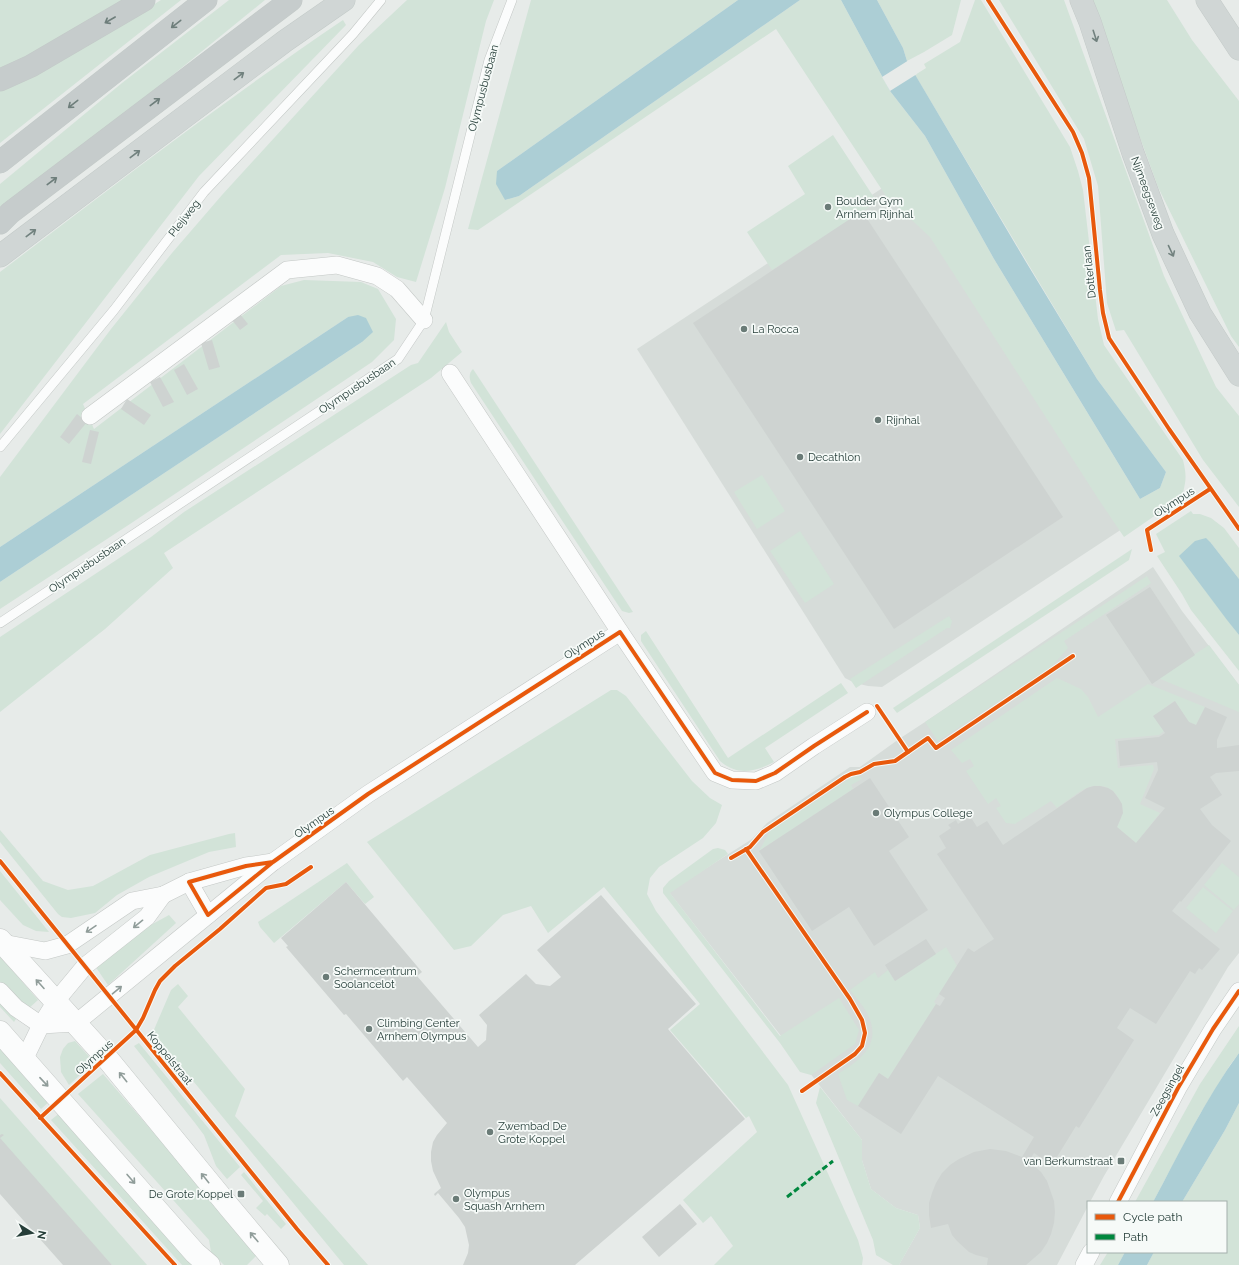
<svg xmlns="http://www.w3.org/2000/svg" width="1239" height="1265" font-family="Raleway,sans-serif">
<rect width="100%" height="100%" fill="#e7ebe9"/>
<g fill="#d6dcd9">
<path d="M890 183 935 232 1122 529 882 687 868 686 855 683 845 678 637 349Z"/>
<path d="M1153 567 1182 611 1239 685V953L1228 967 1104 1176 1090 1202H1088V1206L1057 1265H899L920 1228 918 1215 896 1208 871 1189 862 1160V1140L669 892 752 839 767 823 850 767H860L899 739 925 722Z"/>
</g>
<g fill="#d2e3d8">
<path d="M0 0H130L74 35 0 70Z"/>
<path d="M161 0H181L0 143V86L129 20Z"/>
<path d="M229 0H265L136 105 0 207V184L122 83Z"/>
<path d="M407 0H494L486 21 445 188 416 282 397 277 373 262 328 253 281 255 83 404 94 429 281 286 304 280 361 282 378 289 396 319 394 340 372 362 133 522 0 609V582L362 342 348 317 0 547V477L111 329 172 253 222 195 359 45Z"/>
<path d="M531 0H738L497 171 505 200 519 196 800 0H841L890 91 925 136 994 259 1140 499 1160 488 1166 472 1097 379 915 75 926 68 924 64 960 42 975 0H981L1070 147 1078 171 1083 190 1098 319 1104 345 1183 460C1187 476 1186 481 1182 497L1124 537 1099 500 930 237 886 196 776 29 478 230 468 229Z"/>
<path d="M877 0H961L952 35 924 52 907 61 903 48Z"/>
<path d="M999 0H1064L1164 276 1216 387 1239 416V507L1203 460 1124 330 1116 331 1107 303 1098 186 1084 139Z"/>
<path d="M1088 0H1167L1192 40 1239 101V347L1231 336 1158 187 1099 25Z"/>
<path d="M343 20 346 25 199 176 0 434V272C113 186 225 100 343 20Z"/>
<path d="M833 135 877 202 772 270 747 232 805 194 788 166Z"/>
<path d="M446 322 449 332 462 352 431 378 164 553 173 568 105 629 0 712V637L151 537 184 512 411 365 418 363Z"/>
<path d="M473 369 477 375 633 612 629 613 622 611 471 383C469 377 469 373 473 369Z"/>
<path d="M762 475 785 511 757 529 734 492Z"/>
<path d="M1191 511 1193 514H1200L1211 518 1224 528 1239 548V579L1211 543 1204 589 1239 635V671L1191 610 1182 594 1157 556 1165 552 1156 534Z"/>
<path d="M800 531 834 584 805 603 770 551Z"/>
<path d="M1132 549 1129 560 897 713 893 708Z"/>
<path d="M1147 576 1151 583 1064 641 1068 648 1051 667 938 741 925 722Z"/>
<path d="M949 616 952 621 950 628H947L856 688 850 679Z"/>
<path d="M646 631 728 758 841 683 848 693 765 748 774 762C755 772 737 776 720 761L641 641V635Z"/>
<path d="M1209 645 1239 685V712L1158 678Z"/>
<path d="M1057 678 1081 689 1088 697 1098 717 1148 684 1205 707 1196 725 1189 722 1174 701 1154 716 1164 731 1159 735 1115 739 1118 768 1153 765 1154 769 1140 804 1160 813 1136 843 1117 827C1128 809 1118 783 1094 786 1083 787 1066 802 1057 808L1051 801 1015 824 1006 823 996 808 1001 806 996 798 988 804 966 771 974 766 970 759 962 763 951 750Z"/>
<path d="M611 690H617L626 696 692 781 710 798 722 805 716 823 703 838 659 867 650 878 647 894 656 911 788 1085 858 1240 863 1258 862 1265H714L733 1246 711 1216 703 1223 683 1200 757 1132 749 1116 746 1118 670 1030 700 1004 604 887 548 933 531 906 503 915 471 946 454 950 367 842Z"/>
<path d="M857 776 860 777 862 779 851 785 853 789 759 851 770 831 852 777Z"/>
<path d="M0 830 43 881 68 890 93 886 150 855 229 834 235 833 236 847 209 852 149 877 117 895 95 913 71 918 62 917 58 914 0 842Z"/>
<path d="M718 848 725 850 728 854 670 893 780 1036 839 998 859 1030 855 1044 811 1075 800 1072 780 1043 663 893V888L669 881 713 849Z"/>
<path d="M347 863 374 897 365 904 346 882 274 943 260 927 258 922Z"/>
<path d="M1222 863 1239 877V904L1234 910 1204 885Z"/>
<path d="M0 871 49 932 36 931 23 925 0 900Z"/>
<path d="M1203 887 1233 911 1216 933 1186 908Z"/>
<path d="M169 915 176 923 108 985 95 966 149 926Z"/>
<path d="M946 947 957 966 934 1002 936 1004 888 1079 879 1073 858 1106 847 1100 838 1074C861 1060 882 1044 868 1015 864 1006 856 998 850 990L875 972 878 978 888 970 895 981Z"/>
<path d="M0 956 38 1000 28 1009 0 983Z"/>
<path d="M178 984 188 996 178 1007 245 1089 235 1116 368 1265H344L153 1032 171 990Z"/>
<path d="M0 1001 16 1019 14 1022 0 1007Z"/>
<path d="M1239 1026V1053L1230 1065 1200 1114 1153 1202H1135L1200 1084Z"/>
<path d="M75 1041 94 1062 69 1085 61 1072 60 1057 63 1049 68 1043Z"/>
<path d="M0 1043 51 1100 41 1109 0 1063Z"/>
<path d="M139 1043 240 1167 227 1179 216 1166 204 1135 195 1123 134 1046Z"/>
<path d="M103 1074 258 1254 247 1265H224L211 1252 209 1240 78 1094Z"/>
<path d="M820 1087 862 1140V1160L871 1189 896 1208 918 1215 920 1228 899 1265H893L876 1255 873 1240 816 1103Z"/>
<path d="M0 1098 147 1265H112L0 1143Z"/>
<path d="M1239 1103V1265H1147L1154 1252H1226V1202H1182L1225 1130Z"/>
<path d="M61 1112 199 1265H182L51 1120Z"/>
<path d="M244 1172 286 1224 281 1229 267 1214 265 1216 256 1208 263 1201 241 1175Z"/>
<path d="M1108 1252H1125L1118 1265H1100Z"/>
</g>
<g fill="#acced5">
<path d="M738 0H800L519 196 505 200 496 184 497 171Z"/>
<path d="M841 0H877L903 48 907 61 1026 262 1097 379 1166 472 1160 488 1140 499 994 259 925 136 890 91Z"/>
<path d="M358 315 366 318 373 332 362 342 0 582V547L348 317Z"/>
<path d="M1206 538 1211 543 1239 579V635L1227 620 1179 556 1195 541Z"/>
<path d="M1239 1053V1103L1225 1130 1182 1202H1153C1180 1152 1205 1099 1239 1053Z"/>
<path d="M1125 1252H1154L1147 1265H1118Z"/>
</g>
<path fill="#e7ebe9" d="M909 60 917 74 890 91 882 77Z"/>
<g fill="#ced3d1">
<path d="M862 211 1063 517 894 629 693 323Z"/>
<path d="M236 309 248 324 240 330 228 315Z"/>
<path d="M212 340 220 367 209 370 201 343Z"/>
<path d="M184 364 198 389 187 395 174 370Z"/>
<path d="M160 377 174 402 163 407 150 382Z"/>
<path d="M127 399 151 415 144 425 121 409Z"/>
<path d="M77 414 87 422 69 444 60 437Z"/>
<path d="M90 430 99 432 91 464 82 462Z"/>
<path d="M1150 587 1195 655 1152 684 1106 615Z"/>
<path d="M1175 701 1189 722 1196 725 1205 707 1227 717 1217 740V748L1239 745V771L1216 773 1210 777 1222 795 1200 809 1212 825 1231 841 1181 902 1180 901 1172 911 1220 949 1202 970 1199 968 1195 974 1190 971 1156 1024 1130 1008 1117 1028 1134 1040 1079 1128 1076 1126 1052 1165 1034 1153 1029 1161 1041 1172 1047 1181 1054 1201 1055 1212 1054 1223 1051 1234 1047 1243 1041 1252 1026 1265H987L988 1258 976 1255 969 1252 957 1241 952 1235 948 1224 931 1228 929 1215V1203L932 1193 936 1183 942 1173 950 1165 959 1159 974 1152 990 1149 1006 1151 1022 1157 1034 1137 938 1076 901 1134 858 1106 879 1073 888 1079 936 1004 940 1006 945 998 939 994 968 948 974 952 994 939 937 854 946 848 939 836 951 828 948 825 956 820 958 824 970 816 977 827 987 821 1003 845 1087 788 1094 786H1100L1108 788 1113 791 1119 799 1122 804 1123 813 1117 827 1136 843 1165 808 1145 798 1158 770 1157 762 1120 766 1118 741 1159 737 1165 733 1153 716Z"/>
<path d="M870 778 909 837 889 851 928 910 874 946 849 907 812 931 759 851Z"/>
<path d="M346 882 422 972 417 976 478 1047 486 1040 487 1025 479 1015 526 974 536 984 550 986 561 977 537 950 601 895 696 1004 668 1029 745 1119 575 1265H463L468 1253 469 1245 465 1227 459 1218 438 1193 435 1196 434 1194 441 1188 433 1171 431 1161V1152L433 1142 437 1135 447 1123 407 1077 403 1081 346 1014 344 1015 286 947 288 946 281 938Z"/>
<path d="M926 939 936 954 895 981 885 965Z"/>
<path d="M2 1134 4 1135 0 1138 112 1265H63L0 1194V1135Z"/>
<path d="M680 1204 697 1224 659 1257 642 1237Z"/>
</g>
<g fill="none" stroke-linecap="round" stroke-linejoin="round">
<g stroke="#c4c8c6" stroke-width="10">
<g id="service">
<path d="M0 447 114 310 204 192 353 34 381 0"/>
<path d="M0 623 398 359 424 320 489 60 512 0"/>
</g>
</g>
<g stroke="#c4c8c6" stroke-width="18">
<g id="minor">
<path d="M450 373 620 632 715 773 732 780 756 781 775 773 814 746 867 712"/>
<path d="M90 416 287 270 337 265 377 276 397 289 424 320"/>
<path d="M189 882 208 915"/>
<path d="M3 943 45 951 67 945 132 901 163 895 189 882 246 866 273 862"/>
<path d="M0 991 16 1008 41 1025 76 1023 273 862 368 794 620 632"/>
<path d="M24 1060 41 1025 56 1001 85 966 147 917 163 895"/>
<path d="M1118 1202 1178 1088 1213 1029 1239 991"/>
<path d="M1084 1265 1091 1252"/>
</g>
</g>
<g stroke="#c4c8c6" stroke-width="23">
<g id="tertiary">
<path d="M0 940 106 1057 230 1208 278 1265"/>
<path d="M0 1032 195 1253 209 1265"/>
</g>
</g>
<g stroke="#c3cac8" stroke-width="23">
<g id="primary">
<path d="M1081 0 1090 22 1133 153 1163 234 1200 313 1239 375"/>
<path d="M1207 0 1239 49"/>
<path d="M0 256 285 41 344 0"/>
</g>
</g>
<g stroke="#c3cac8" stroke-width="23">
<g id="trunk">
<path d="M0 80 31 66 144 0"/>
<path d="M0 162 206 0"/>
<path d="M0 223 10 213 291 0"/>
</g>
</g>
<use href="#service" stroke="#fbfcfc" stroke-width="9"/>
<use href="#minor" stroke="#fbfcfc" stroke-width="17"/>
<use href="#tertiary" stroke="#fbfcfc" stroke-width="22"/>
<use href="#primary" stroke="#d0d6d5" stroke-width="22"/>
<use href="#trunk" stroke="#c6cccc" stroke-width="22"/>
<path stroke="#00873e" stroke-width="3" stroke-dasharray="6 3" stroke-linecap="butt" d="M787 1197 833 1161"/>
<g stroke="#f6faf8" stroke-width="6">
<g id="cycleway">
<path d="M988 0 1073 132 1082 153 1089 178 1100 290 1103 313 1109 338 1169 429 1239 529"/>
<path d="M1151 550 1147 530 1210 489"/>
<path d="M877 706 908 752"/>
<path d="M746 849 850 999 862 1020 865 1033 862 1046 855 1054 802 1091"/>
<path d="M731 858 750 847 763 832 845 777 851 774 860 772 874 764 895 761 928 738 936 748 1073 656"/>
<path d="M0 861 297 1229 328 1265"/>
<path d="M273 862 246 866 189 882 208 915 273 862 368 794 620 632 715 773 732 780 756 781 775 773 814 746 867 712"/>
<path d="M0 1073 175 1265"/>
<path d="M40 1118 136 1030 143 1018 155 990 160 981 175 966 220 929 266 888 286 884 311 867"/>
<path d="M1118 1202 1178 1088 1213 1029 1239 991"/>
</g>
</g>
<use href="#cycleway" stroke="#e8590c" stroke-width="4"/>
</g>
<defs><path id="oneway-shaft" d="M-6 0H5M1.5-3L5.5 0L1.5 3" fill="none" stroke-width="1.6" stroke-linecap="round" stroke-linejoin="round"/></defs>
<g stroke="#6e7e7b">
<use href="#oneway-shaft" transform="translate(110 20) rotate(150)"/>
<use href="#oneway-shaft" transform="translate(176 24) rotate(142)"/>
<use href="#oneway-shaft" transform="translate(155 102) rotate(-37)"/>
<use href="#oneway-shaft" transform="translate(73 104) rotate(142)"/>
<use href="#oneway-shaft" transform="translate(52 181) rotate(-37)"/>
</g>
<g stroke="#72827f">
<use href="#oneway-shaft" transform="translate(1095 36) rotate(72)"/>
<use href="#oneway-shaft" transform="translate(239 76) rotate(-37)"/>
<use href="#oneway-shaft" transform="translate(135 154) rotate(-37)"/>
<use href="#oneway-shaft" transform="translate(31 233) rotate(-37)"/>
<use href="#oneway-shaft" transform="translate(1171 251) rotate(65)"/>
</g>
<g stroke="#909d9a">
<use href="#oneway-shaft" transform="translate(138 924) rotate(141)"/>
<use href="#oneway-shaft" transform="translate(91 929) rotate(146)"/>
<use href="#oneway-shaft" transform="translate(40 984) rotate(-132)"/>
<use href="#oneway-shaft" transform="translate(117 990) rotate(-40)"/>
<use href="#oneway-shaft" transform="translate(123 1077) rotate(-129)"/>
<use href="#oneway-shaft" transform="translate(44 1082) rotate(47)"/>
<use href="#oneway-shaft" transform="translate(205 1178) rotate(-129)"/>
<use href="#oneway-shaft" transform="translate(131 1179) rotate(49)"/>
<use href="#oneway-shaft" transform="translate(254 1237) rotate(-130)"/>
</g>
<g fill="#6a7b77" stroke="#f6faf8" stroke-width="1.5">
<circle cx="828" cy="207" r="4"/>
<circle cx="744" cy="329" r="4"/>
<circle cx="878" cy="420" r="4"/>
<circle cx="800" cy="457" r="4"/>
<circle cx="876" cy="813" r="4"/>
<circle cx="326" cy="977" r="4"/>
<circle cx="369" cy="1029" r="4"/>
<circle cx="490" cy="1132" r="4"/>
<rect x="1117" y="1157" width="8" height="8" rx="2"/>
<rect x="237" y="1190" width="8" height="8" rx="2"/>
<circle cx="456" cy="1199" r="4"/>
</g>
<g text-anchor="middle" stroke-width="3.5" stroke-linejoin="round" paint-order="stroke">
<g font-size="11" fill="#263e39" stroke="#f6faf8">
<text transform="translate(483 88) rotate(-75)" y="4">Olympusbusbaan</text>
<text transform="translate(1148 193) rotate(70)" y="4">Nijmeegseweg</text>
<text transform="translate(184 218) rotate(-52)" y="4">Pleijweg</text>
<text transform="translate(1089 272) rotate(-96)" y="4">Dotterlaan</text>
<text transform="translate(357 386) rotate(-34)" y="4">Olympusbusbaan</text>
<text transform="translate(1174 502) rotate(-33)" y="4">Olympus</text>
<text transform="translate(87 565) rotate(-34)" y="4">Olympusbusbaan</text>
<text transform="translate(584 644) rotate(-33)" y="4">Olympus</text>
<text transform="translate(314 822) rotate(-35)" y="4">Olympus</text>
<text transform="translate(94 1057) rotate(-42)" y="4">Olympus</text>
<text transform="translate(170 1058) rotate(51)" y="4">Koppelstraat</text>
<text transform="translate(1167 1090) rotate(-61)" y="4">Zeegsingel</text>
</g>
<g font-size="11" fill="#263e39" stroke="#f6faf8" text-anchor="start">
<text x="836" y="205">Boulder Gym<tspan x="836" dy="13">Arnhem Rijnhal</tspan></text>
<text x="752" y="333">La Rocca</text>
<text x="886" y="424">Rijnhal</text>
<text x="808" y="461">Decathlon</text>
<text x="884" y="817">Olympus College</text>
<text x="334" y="975">Schermcentrum<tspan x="334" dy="13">Soolancelot</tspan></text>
<text x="377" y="1027">Climbing Center<tspan x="377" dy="13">Arnhem Olympus</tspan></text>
<text x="498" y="1130">Zwembad De<tspan x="498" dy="13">Grote Koppel</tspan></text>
<text x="1113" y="1165" text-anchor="end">van Berkumstraat</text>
<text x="464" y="1197">Olympus<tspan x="464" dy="13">Squash Arnhem</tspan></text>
<text x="233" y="1198" text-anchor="end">De Grote Koppel</text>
</g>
</g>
<rect x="1087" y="1201" width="140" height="52" fill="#f6faf8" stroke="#a3afac"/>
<rect x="1095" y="1214" width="20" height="6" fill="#e8590c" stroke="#a3afac"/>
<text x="1123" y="1221" font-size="12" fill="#263e39">Cycle path</text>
<rect x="1095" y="1234" width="20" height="6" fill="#00873e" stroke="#a3afac"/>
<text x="1123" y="1241" font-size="12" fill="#263e39">Path</text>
<g transform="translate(32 1233) rotate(101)" stroke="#f6faf8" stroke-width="3" paint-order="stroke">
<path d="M0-3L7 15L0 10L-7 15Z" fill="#263e39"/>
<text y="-6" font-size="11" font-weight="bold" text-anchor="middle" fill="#263e39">N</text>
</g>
</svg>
